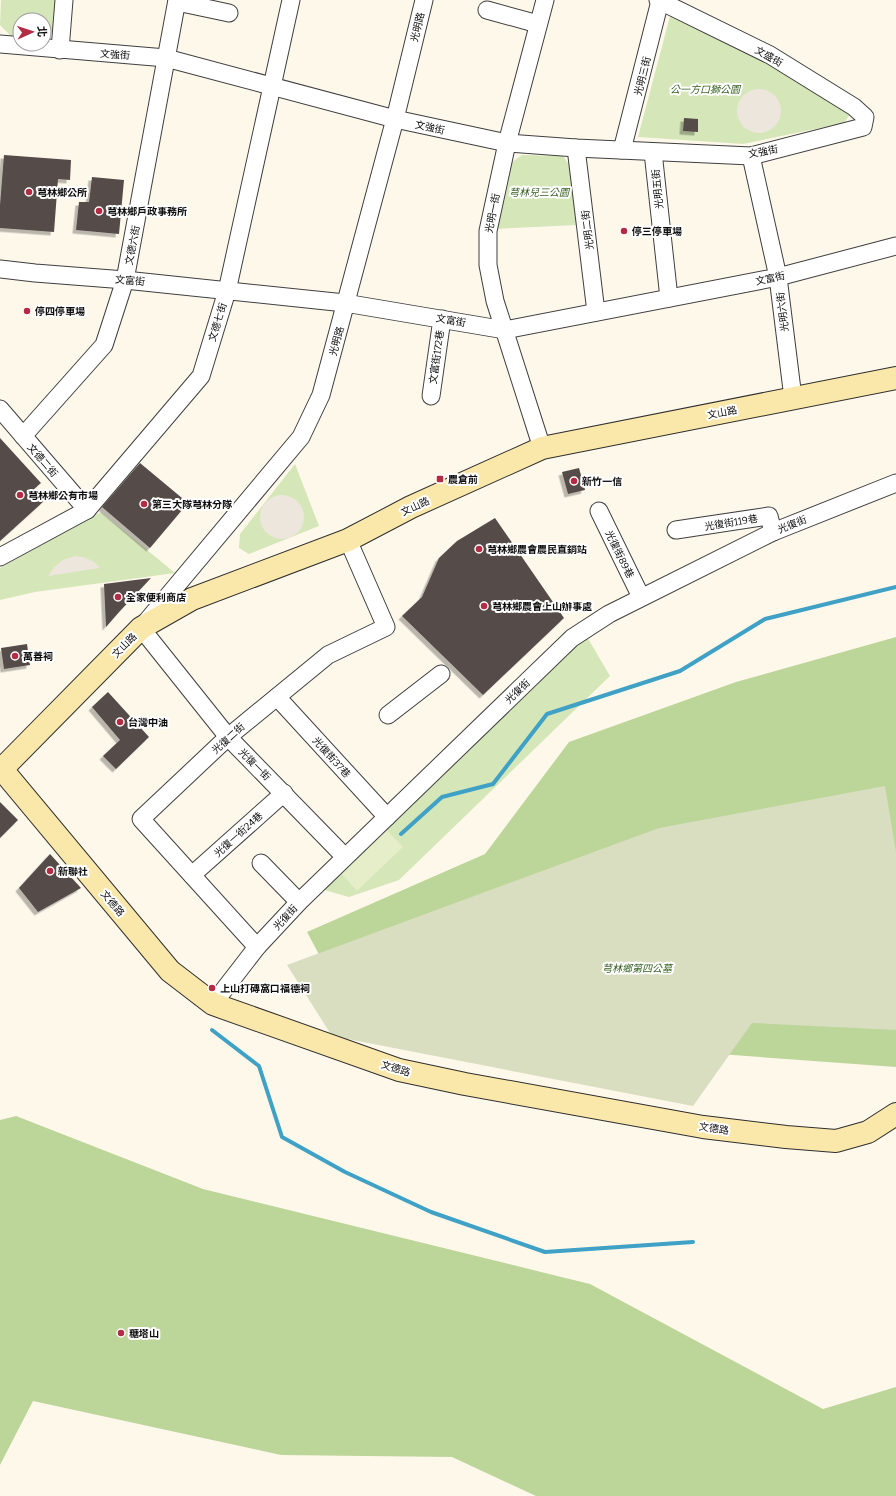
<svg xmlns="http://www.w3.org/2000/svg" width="896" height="1496" font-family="Bitter,'Noto Sans TC',serif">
<defs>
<filter id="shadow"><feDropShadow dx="-3.5" dy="3.5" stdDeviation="0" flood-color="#0004"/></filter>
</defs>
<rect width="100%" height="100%" fill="#fef8eb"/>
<g fill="#d5e6b8">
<path d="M1 0H58L55 29 47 40H44V20H20V38L12 37 0 25Z"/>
<path d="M670 16 760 58 845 109 849 116 844 123 743 144 638 137Z"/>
<path d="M522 155 563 156 570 166 577 225 495 229 512 162Z"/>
<path d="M295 464 319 526 249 554 239 548 240 534Z"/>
<path d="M101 512 175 573 35 592 0 600V568Z"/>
<path d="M586 635 610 676 399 880 349 897 317 888Z"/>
</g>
<g fill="#bcd598">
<path d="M896 637V1067L499 1038 339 992 307 932 485 854 569 742 736 682Z"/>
<path d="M16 1116 203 1189 590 1284 823 1409 896 1387V1496H536L452 1457 281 1455 33 1401 0 1465V1120Z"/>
</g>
<path fill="#d8debf" d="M885 786 896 852V1030L752 1023 693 1106 332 1036 287 965 659 828Z"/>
<path fill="#e6edc9" d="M384 827 403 847 357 891 339 871Z"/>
<g fill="#ece6dc">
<circle cx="759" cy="111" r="22"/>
<circle cx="282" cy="517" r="22"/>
<path d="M75 556 83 557 93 561 100 568 48 576 54 567 63 560Z"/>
</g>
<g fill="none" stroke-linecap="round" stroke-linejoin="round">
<g stroke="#3fa1c5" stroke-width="4">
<path d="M401 834 442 797 493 784 547 714 680 671 765 619 896 587"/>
<path d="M212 1030 259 1066 282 1137 345 1172 431 1212 545 1252 693 1242"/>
</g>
</g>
<g fill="#544b49" filter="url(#shadow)">
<path d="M684 118 698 119V132L683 131Z"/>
<path d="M4 155 71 160 70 180 58 179 54 232 0 228V205Z"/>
<path d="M92 177 124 180 119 234 76 230 79 202H89Z"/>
<path d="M0 438 41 483 34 489 44 501 0 541Z"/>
<path d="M140 463 188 503 150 548 102 507Z"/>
<path d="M579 468 585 490 568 494 562 472Z"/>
<path d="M495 518 564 618 483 695 402 616 422 597 439 558 457 541Z"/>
<path d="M151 578 120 611 106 627 104 584Z"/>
<path d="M27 644 30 665 4 669 1 648Z"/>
<path d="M108 692 149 737 116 769 103 756 120 740 92 707Z"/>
<path d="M0 802 18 820 0 838Z"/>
<path d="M50 854 81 888 38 912 19 888Z"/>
</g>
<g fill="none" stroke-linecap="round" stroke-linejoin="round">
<g stroke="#3f3f3f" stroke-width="19">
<g id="minor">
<path d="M177 2 229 13"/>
<path d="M487 10 538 24"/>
<path d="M0 44 166 58 395 119 507 143 576 148 751 156 863 127 865 117 854 107 770 55 658 0"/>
<path d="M60 50 64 0"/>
<path d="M576 148 596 312"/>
<path d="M622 150 660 1"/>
<path d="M653 152 669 298"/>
<path d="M751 156 778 277 793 398"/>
<path d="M0 269 35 273 125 280 345 303 505 330 778 277 896 246"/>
<path d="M431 396 442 319"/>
<path d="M0 409 87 510"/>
<path d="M23 436 104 345 125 280 177 0"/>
<path d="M542 448 495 301 488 265V231L507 143 545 0"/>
<path d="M599 511 641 597"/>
<path d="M676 530 769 516 773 532"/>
<path d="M0 557 87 510 201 376 227 291 291 0"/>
<path d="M277 697 387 817"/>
<path d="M388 715 441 674"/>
<path d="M345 857 228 737 141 628 301 437 321 395 395 119 424 0"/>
<path d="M261 863 299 902"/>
<path d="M192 875 284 793"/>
<path d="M257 947 141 819 228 737 328 655 386 627 348 540"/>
<path d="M213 1004 257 947 299 902 572 638 609 614 773 532 896 483"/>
</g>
</g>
<g stroke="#2e2e2e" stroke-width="24">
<g id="secondary">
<path d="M0 767 170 971 213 1004 399 1070 465 1084 703 1127 786 1137 836 1141 868 1132 896 1114"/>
<path d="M0 771 141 628 192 599 348 540 411 507 542 448 896 378"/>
</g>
</g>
<use href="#minor" stroke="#fff" stroke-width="17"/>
<use href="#secondary" stroke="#fae7aa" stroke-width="22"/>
</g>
<g fill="#b32c44" stroke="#fff" stroke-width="1.5">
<circle cx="29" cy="192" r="4"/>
<circle cx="99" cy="211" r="4"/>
<circle cx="624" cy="231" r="4"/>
<circle cx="27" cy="311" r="4"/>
<rect x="436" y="475" width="8" height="8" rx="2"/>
<circle cx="574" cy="481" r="4"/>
<circle cx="20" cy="495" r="4"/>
<circle cx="144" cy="504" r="4"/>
<circle cx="479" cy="549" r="4"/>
<circle cx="118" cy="597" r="4"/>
<circle cx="484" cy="606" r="4"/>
<circle cx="15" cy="656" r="4"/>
<circle cx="120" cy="722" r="4"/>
<circle cx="50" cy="871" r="4"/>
<circle cx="212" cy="988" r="4"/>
<circle cx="121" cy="1333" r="4"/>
</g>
<g text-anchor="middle" stroke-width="4" stroke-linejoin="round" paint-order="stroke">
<g font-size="10" fill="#0c0c0c" stroke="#fff">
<text transform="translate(417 27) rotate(-76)" y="4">光明路</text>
<text transform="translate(115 54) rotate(4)" y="4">文強街</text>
<text transform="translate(769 56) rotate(29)" y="4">文盛街</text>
<text transform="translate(642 76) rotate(-76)" y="4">光明三街</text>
<text transform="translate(430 127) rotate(12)" y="4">文強街</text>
<text transform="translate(763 151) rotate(-11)" y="4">文強街</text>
<text transform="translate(657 189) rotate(-96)" y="4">光明五街</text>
<text transform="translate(492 213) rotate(-79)" y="4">光明一街</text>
<text transform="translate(587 230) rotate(-97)" y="4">光明二街</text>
<text transform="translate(132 245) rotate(-79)" y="4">文德六街</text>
<text transform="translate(770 278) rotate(-12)" y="4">文富街</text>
<text transform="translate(130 280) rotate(5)" y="4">文富街</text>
<text transform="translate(782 312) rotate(-97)" y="4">光明六街</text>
<text transform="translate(451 320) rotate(10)" y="4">文富街</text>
<text transform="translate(217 322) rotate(-73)" y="4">文德七街</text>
<text transform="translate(336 341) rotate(-75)" y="4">光明路</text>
<text transform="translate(436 357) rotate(-82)" y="4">文富街172巷</text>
<text transform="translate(722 412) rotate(-11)" y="4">文山路</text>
<text transform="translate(43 460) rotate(49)" y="4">文德二街</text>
<text transform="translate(415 506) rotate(-25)" y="4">文山路</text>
<text transform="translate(731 522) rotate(-9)" y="4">光復街119巷</text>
<text transform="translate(792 524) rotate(-22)" y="4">光復街</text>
<text transform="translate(620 554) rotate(64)" y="4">光復街89巷</text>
<text transform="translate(124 645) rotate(-45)" y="4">文山路</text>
<text transform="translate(517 691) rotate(-44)" y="4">光復街</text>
<text transform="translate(228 738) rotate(-42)" y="4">光復二街</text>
<text transform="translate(332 757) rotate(48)" y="4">光復街37巷</text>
<text transform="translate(255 764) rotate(45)" y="4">光復一街</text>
<text transform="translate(238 834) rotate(-42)" y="4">光復一街24巷</text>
<text transform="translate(113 903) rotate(50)" y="4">文德路</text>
<text transform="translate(285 917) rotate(-47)" y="4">光復街</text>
<text transform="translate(396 1068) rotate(17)" y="4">文德路</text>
<text transform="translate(714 1128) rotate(8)" y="4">文德路</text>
</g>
<g font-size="10" font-style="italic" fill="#355f20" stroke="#fff">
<text x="705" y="93">公一方口獅公園</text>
<text x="539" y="196">芎林兒三公園</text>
<text x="637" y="972">芎林鄉第四公墓</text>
</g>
<g font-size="10" font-weight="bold" fill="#0c0c0c" stroke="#fff" text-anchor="start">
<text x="37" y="196">芎林鄉公所</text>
<text x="107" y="215">芎林鄉戶政事務所</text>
<text x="632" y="235">停三停車場</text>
<text x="35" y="315">停四停車場</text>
<text x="448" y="483">農倉前</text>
<text x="582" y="485">新竹一信</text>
<text x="28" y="499">芎林鄉公有市場</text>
<text x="152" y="508">第三大隊芎林分隊</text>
<text x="487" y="553">芎林鄉農會農民直銷站</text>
<text x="126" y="601">全家便利商店</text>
<text x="492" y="610">芎林鄉農會上山辦事處</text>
<text x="23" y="660">萬善祠</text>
<text x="128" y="726">台灣中油</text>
<text x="58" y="875">新聯社</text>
<text x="220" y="992">上山打磚窩口福德祠</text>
<text x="129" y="1337">糖塔山</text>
</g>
</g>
<g transform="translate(32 32) rotate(87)"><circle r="19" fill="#ffffff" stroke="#9e9e9e"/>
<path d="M0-3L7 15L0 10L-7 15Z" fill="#b32c44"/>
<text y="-6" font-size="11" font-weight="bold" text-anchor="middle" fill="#0c0c0c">北</text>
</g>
</svg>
